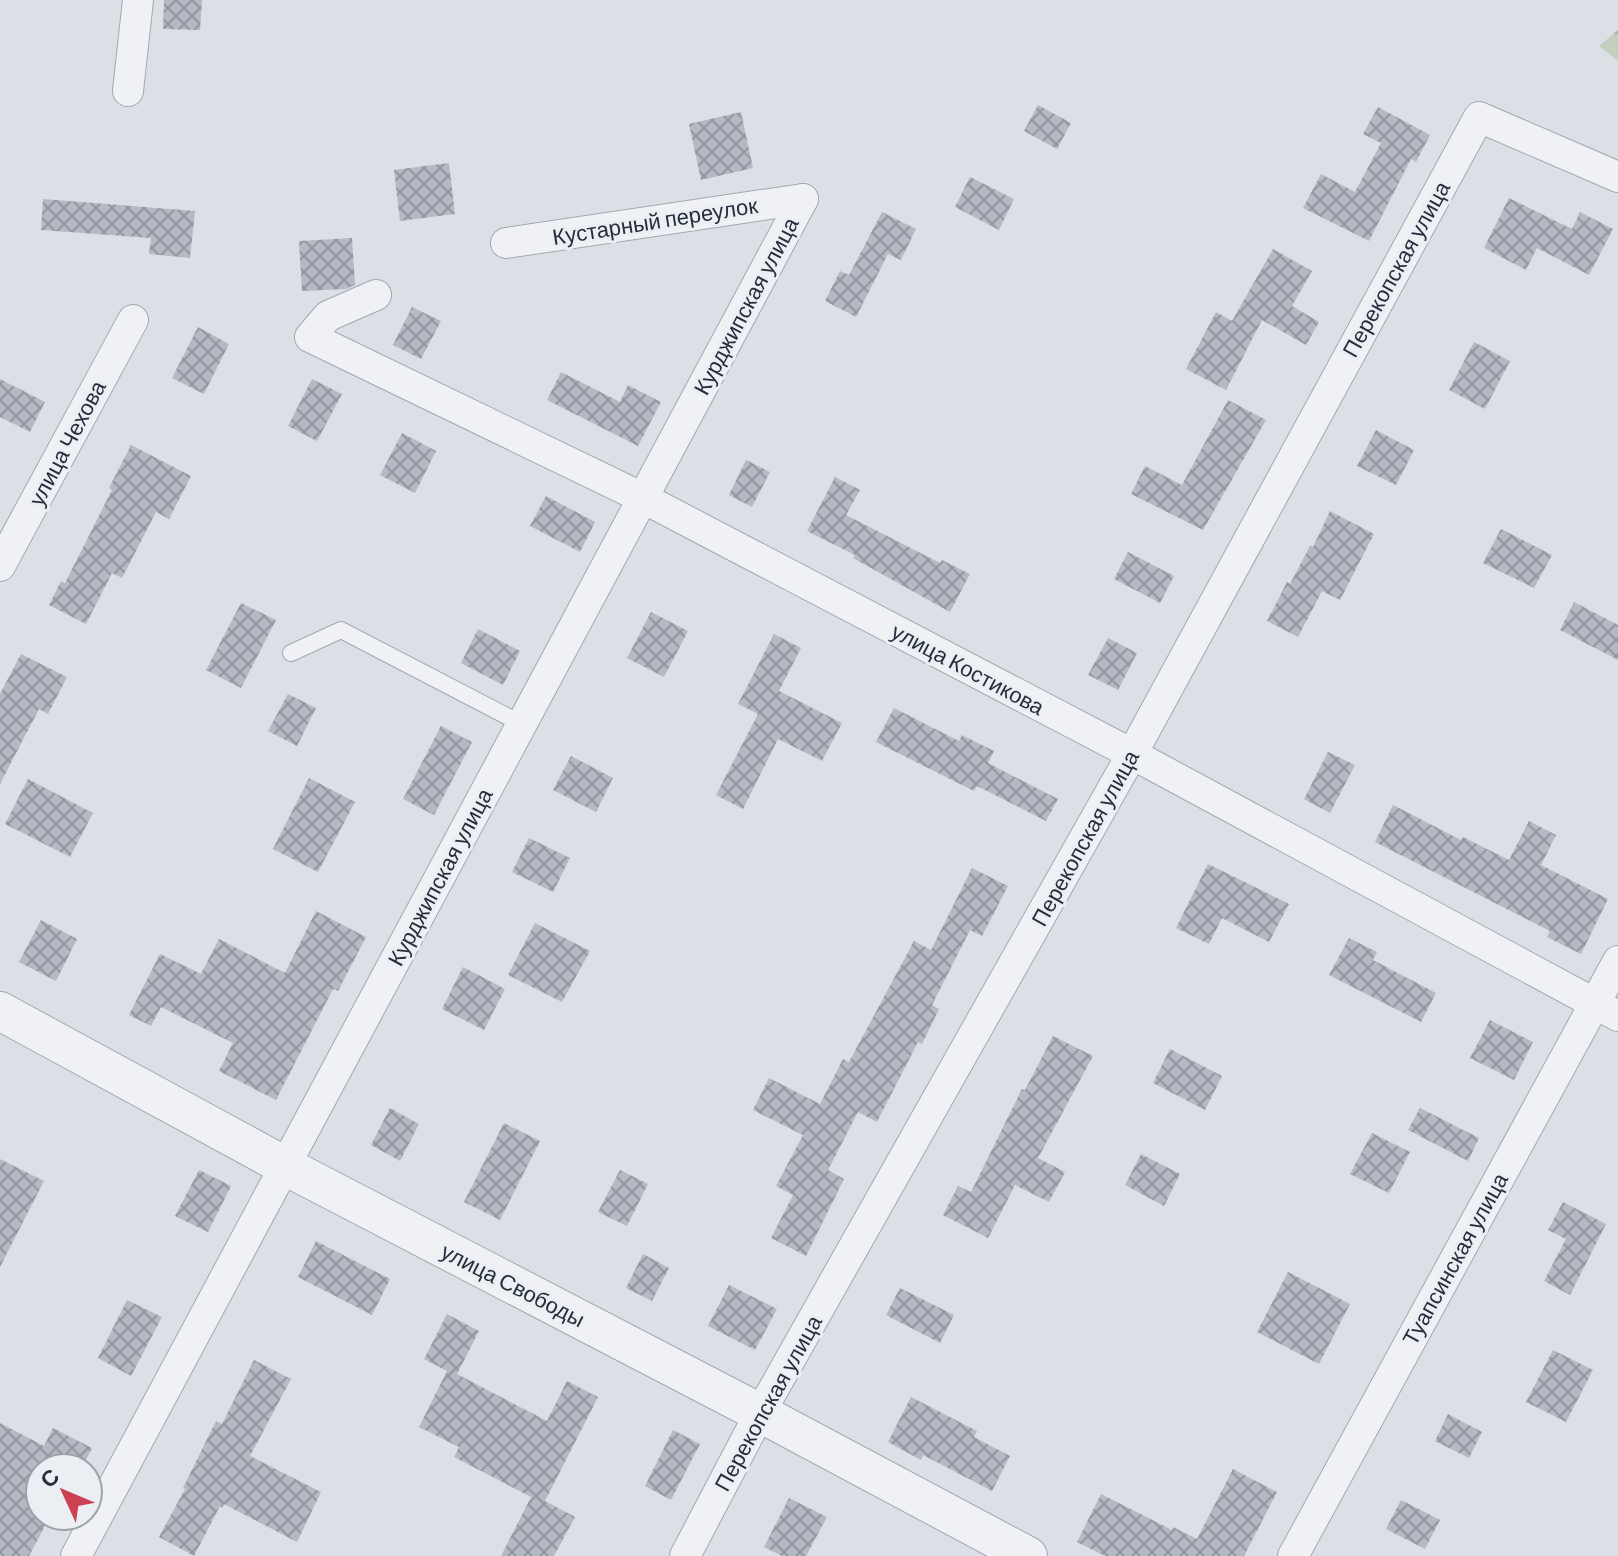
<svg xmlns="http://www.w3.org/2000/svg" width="1618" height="1556" font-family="Barlow,sans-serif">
<defs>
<pattern id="forest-firs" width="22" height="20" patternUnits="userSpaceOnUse" patternTransform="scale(2)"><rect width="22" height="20" fill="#c2d0bd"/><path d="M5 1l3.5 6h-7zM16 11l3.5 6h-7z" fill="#a7b3a3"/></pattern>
<pattern id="building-cross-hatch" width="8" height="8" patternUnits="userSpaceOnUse" patternTransform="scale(2)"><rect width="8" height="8" fill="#b4b9c3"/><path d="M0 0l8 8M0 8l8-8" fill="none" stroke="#9297a0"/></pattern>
</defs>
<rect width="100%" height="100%" fill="#dce0e6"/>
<path fill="url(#forest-firs)" d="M1618 30V61L1599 46Z"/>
<g fill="url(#building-cross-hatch)">
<path d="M164 0H202L200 30 163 29Z"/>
<path d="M1038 105 1071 123 1057 149 1024 131Z"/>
<path d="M1378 107 1430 135 1416 162 1411 159 1369 241 1303 208 1321 174 1355 192 1381 143 1363 134Z"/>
<path d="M741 112 753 168 701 180 689 124Z"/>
<path d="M449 163 455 214 400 221 394 170Z"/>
<path d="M970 177 1014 199 999 230 955 207Z"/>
<path d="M1509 198 1572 229 1580 212 1613 229 1589 275 1537 248 1526 270 1484 248Z"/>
<path d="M43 199 195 211 190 258 149 254 151 238 41 230Z"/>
<path d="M882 212 916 229 901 260 888 254 856 317 825 301 840 271 849 275Z"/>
<path d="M352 238 355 285 346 289 302 291 299 241Z"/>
<path d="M1273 249 1312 271 1292 306 1319 322 1306 345 1262 320 1226 390 1186 369 1216 312 1232 321Z"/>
<path d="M412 307 441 321 421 359 393 345Z"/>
<path d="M198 327 229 344 204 394 172 378Z"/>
<path d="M1474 342 1510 361 1485 409 1449 390Z"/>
<path d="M561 372 620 402 628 385 661 402 638 446 547 400Z"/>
<path d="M0 379 45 402 30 432 0 417Z"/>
<path d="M312 379 342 394 317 441 288 426Z"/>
<path d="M1228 400 1266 420 1203 530 1131 494 1145 466 1182 485Z"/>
<path d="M1376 430 1414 450 1396 485 1357 466Z"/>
<path d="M402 433 436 451 415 493 380 475Z"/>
<path d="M131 445 191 476 169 519 156 512 122 578 112 573 86 624 49 605 61 581 65 583 112 490 109 488Z"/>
<path d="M746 460 770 472 752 507 729 495Z"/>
<path d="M835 477 860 490 846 515 940 563 942 560 970 574 950 612 853 558 855 555 807 531Z"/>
<path d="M546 496 595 522 580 552 530 526Z"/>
<path d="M1330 511 1374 534 1340 600 1322 591 1298 637 1267 621 1287 582 1290 584 1310 546 1313 547Z"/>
<path d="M1501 529 1552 555 1534 588 1483 563Z"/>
<path d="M1128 552 1174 576 1160 603 1114 579Z"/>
<path d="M1574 602 1618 625V660L1560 630Z"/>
<path d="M241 603 276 620 241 688 206 670Z"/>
<path d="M651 612 688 631 664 677 627 658Z"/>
<path d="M478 629 520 651 503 685 461 663Z"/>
<path d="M774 634 801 648 779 691 842 723 822 761 778 739 743 809 716 795 758 714 738 704Z"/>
<path d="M1108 638 1137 653 1118 690 1088 675Z"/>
<path d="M21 654 67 677 48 714 39 709 0 784V694Z"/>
<path d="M288 694 316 708 297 746 268 731Z"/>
<path d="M894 708 959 741 962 735 994 751 988 763 1058 799 1046 821 977 786 974 791 876 742Z"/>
<path d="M441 726 472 742 434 815 403 799Z"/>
<path d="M1328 752 1355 765 1330 813 1304 799Z"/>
<path d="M571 756 613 778 596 812 553 790Z"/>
<path d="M309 778 355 802 318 872 273 849Z"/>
<path d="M28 779 93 813 70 857 5 824Z"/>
<path d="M1393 805 1461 840 1463 837 1509 860 1529 821 1556 835 1541 865 1608 899 1581 954 1547 937 1550 931 1375 842Z"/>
<path d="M529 838 570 858 553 892 512 872Z"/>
<path d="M1208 864 1289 904 1269 942 1222 918 1209 944 1176 928Z"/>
<path d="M972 868 1008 886 982 936 970 930 932 1005 939 1009 922 1044 918 1042 877 1122 858 1112 828 1170 844 1179 806 1256 771 1238 793 1195 776 1186 803 1135 753 1110 769 1078 820 1104 843 1059 849 1062 914 941 931 950Z"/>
<path d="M316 911 366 937 338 991 333 989 276 1100 219 1071 233 1043 161 1007 151 1026 129 1015 160 954 201 974 219 939 285 973Z"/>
<path d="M41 920 77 939 56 981 19 962Z"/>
<path d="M535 923 590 951 562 1002 508 975Z"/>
<path d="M1349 938 1377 952 1373 960 1436 993 1421 1022 1329 975Z"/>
<path d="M463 967 505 989 484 1030 442 1009Z"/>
<path d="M1490 1020 1533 1042 1514 1080 1470 1058Z"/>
<path d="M1053 1036 1093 1056 1038 1158 1065 1172 1049 1202 1015 1185 988 1238 943 1215 958 1186 971 1192 1022 1089 1025 1090Z"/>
<path d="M1170 1049 1222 1076 1205 1110 1153 1083Z"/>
<path d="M390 1108 419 1124 400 1161 371 1145Z"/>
<path d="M1420 1108 1479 1138 1468 1161 1408 1130Z"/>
<path d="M504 1123 540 1141 500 1220 464 1202Z"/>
<path d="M1372 1133 1410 1152 1389 1193 1350 1174Z"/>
<path d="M1141 1154 1180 1174 1164 1206 1125 1185Z"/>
<path d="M0 1159 44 1181 0 1267Z"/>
<path d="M199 1170 231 1186 208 1232 175 1216Z"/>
<path d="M620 1170 648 1184 627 1226 598 1212Z"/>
<path d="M1563 1202 1606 1224 1570 1295 1544 1281 1566 1239 1548 1230Z"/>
<path d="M316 1241 390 1279 372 1315 298 1277Z"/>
<path d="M643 1254 669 1268 652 1301 626 1288Z"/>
<path d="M1288 1272 1350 1304 1319 1364 1257 1332Z"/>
<path d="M729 1285 777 1309 755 1350 708 1326Z"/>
<path d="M900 1288 954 1315 940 1343 886 1315Z"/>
<path d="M127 1300 162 1317 131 1376 98 1358Z"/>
<path d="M447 1314 479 1331 457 1374 547 1421 567 1381 598 1397 545 1501 575 1517 554 1556H501L531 1497 454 1457 459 1447 419 1427 447 1371 424 1359Z"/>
<path d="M1553 1350 1593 1370 1566 1422 1526 1402Z"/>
<path d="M254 1360 291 1379 250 1456 321 1492 297 1542 224 1504 222 1508 220 1506 194 1556 159 1537 185 1489 183 1488 216 1421 222 1424Z"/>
<path d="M911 1397 977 1431 974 1437 1010 1456 992 1491 923 1455 921 1460 888 1442Z"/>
<path d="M1448 1414 1482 1432 1469 1458 1435 1441Z"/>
<path d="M0 1423 44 1446 53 1428 92 1448 83 1466 87 1468H40V1519L47 1522 29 1556H0Z"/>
<path d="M673 1430 700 1444 671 1500 645 1486Z"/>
<path d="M1233 1469 1277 1492 1244 1556H1105L1077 1542 1101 1494 1172 1530 1173 1527 1197 1539Z"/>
<path d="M789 1498 827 1517 806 1556H782L764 1547Z"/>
<path d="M1401 1500 1440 1520 1425 1549 1386 1529Z"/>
</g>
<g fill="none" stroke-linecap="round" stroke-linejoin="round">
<g stroke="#a2a7b0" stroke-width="18">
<path id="service" d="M291 653 341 630 522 724"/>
</g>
<g stroke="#a2a7b0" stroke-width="32">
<g id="minor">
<path d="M128 91 138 0"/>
<path d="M506 243 803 199"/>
<path d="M376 295 328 316 310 337 643 498 1132 754 1618 1016"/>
<path d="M0 566 133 320"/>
<path d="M76 1556 803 199"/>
<path d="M685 1556 760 1413 1132 754 1479 117 1618 177"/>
<path d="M1293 1556 1618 961"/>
</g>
</g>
<g stroke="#a2a7b0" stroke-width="40">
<path id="tertiary" d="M0 1011 285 1166 760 1413 1028 1556"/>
</g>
<use href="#service" stroke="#eff1f5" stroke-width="16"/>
<use href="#minor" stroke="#eff1f5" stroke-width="30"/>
<use href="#tertiary" stroke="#eff1f5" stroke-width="38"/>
</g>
<g text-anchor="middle" stroke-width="6" stroke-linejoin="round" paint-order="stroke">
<g font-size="22" fill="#262e3c" stroke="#ebeff4">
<text transform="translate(655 221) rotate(-9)" y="8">Кустарный переулок</text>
<text transform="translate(1396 269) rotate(-61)" y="8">Перекопская улица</text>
<text transform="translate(746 306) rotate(-62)" y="8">Курджипская улица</text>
<text transform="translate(67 443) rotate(-62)" y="8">улица Чехова</text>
<text transform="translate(968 669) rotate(28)" y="8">улица Костикова</text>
<text transform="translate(1085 838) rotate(-61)" y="8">Перекопская улица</text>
<text transform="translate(440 877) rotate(-62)" y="8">Курджипская улица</text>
<text transform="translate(1455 1259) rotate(-61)" y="8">Туапсинская улица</text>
<text transform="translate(513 1285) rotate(27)" y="8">улица Свободы</text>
<text transform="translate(768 1403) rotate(-61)" y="8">Перекопская улица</text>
</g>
</g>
<g transform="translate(64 1492) rotate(314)"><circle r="38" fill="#ebeff4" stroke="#9ca2aa" stroke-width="2"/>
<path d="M0-6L14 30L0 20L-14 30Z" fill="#cc4054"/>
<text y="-12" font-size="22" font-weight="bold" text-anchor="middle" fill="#262e3c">С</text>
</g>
</svg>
